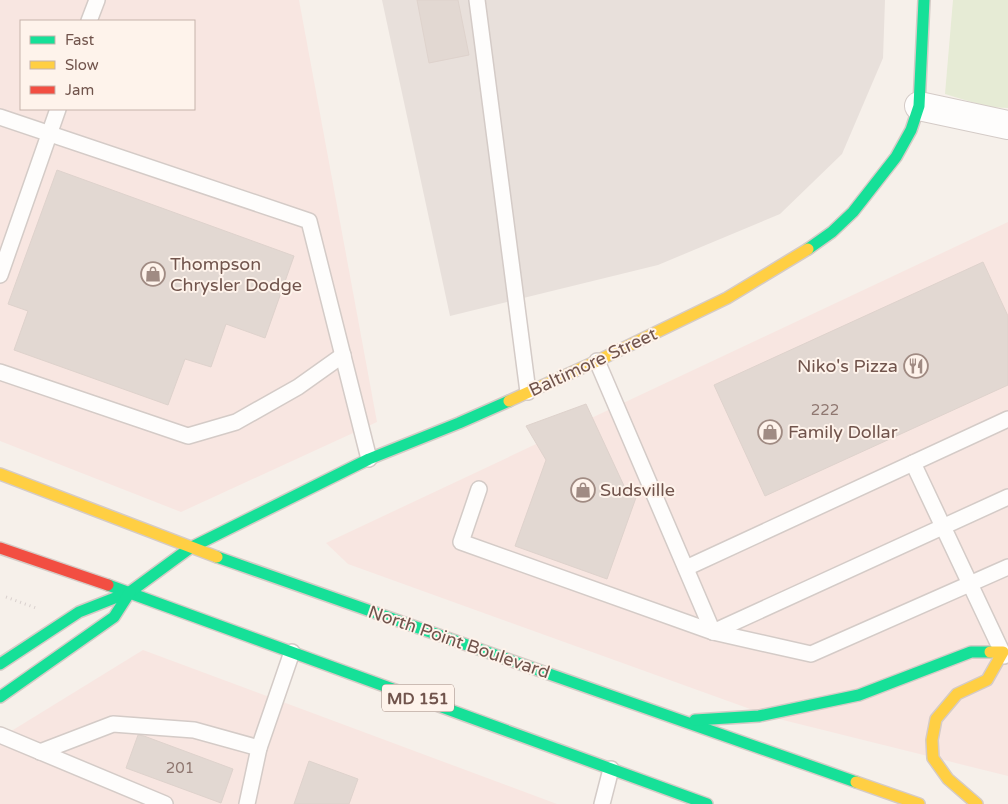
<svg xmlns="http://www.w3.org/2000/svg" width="1008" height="804" font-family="'Varela Round',sans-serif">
<rect width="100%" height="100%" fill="#f6f0ea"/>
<g fill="#f8e6e1" fill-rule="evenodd">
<path d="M0 0H299L377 422 181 512 0 441ZM21 21H194V109H21Z"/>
<path d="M1008 222V776L775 718 348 564 326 543Z"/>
<path d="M143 650 557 804H0V738Z"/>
</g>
<path fill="#e8e0db" d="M382 0H885L883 58 842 154 780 214 658 265 450 316Z"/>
<path fill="#e6ebd5" d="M953 0H1008V108L988 107 945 94Z"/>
<g fill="#e2d8d2" stroke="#ded2cc">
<path d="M417 0H458L469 55 429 63Z"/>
<path d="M57 170 294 256 265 338 226 324 211 367 185 359 168 405 14 350 28 311 8 304Z"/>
<path d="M983 262 1008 316V385L765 496 714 385Z"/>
<path d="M586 404 625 488 638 492 607 579 515 546 546 460 526 426Z"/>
<path d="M138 735 144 736 233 769 221 803 126 768Z"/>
<path d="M309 761 358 779 349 804H294Z"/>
</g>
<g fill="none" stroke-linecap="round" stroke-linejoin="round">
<g stroke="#d4cbc7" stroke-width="18">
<g id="lane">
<path d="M477 0 528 392"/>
<path d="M89 21 97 0"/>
<path d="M0 117 309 221 369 459"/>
<path d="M0 275 58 109"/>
<path d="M597 361 713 632"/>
<path d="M0 372 188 436 236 422 298 387 343 355"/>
<path d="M913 463 1004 656"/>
<path d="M479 489 461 542 713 632 811 654 1008 567"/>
<path d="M686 568 1008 419"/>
<path d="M713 632 1008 497"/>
<path d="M0 735 165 804"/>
<path d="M40 752 113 724 194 730 259 748"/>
<path d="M247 804 259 748 292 652"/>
<path d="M602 804 611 769"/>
</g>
</g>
<g stroke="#d4cbc7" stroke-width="30">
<path id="street" d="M919 106 1008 125"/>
</g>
<g stroke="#d5cbc6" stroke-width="14">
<g id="fast">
<path d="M808 249 832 232 853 212 896 157 911 130 919 106 924 0"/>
<path d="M217 557 856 782"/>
<path d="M108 585 707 804"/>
<path d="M0 664 79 612 130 592 190 548 369 459 459 423 509 401"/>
<path d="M0 697 114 617 130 592"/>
<path d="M695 720 759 716 859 695 971 652H990"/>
</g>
</g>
<g stroke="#d5cbc6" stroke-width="14">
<g id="slow">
<path d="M509 401 597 361 727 298 808 249"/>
<path d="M0 474 217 557"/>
<path d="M856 782 919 804"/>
<path d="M977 804 948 779 933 758 932 740 936 719 957 694 987 680 1003 652H990"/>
</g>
</g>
<g stroke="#d5cbc6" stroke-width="14">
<path id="jam" d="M0 548 108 585"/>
</g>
<path stroke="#d9d0ce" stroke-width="3" stroke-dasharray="1 4" stroke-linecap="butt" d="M6 597 36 608"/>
<use href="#lane" stroke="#fefdfc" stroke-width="15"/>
<use href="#street" stroke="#fefdfc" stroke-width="28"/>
<use href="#fast" stroke="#16e098" stroke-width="11"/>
<use href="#slow" stroke="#ffcf43" stroke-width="11"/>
<use href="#jam" stroke="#f24e42" stroke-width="11"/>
</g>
<defs>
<g id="shop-ring" transform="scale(1.25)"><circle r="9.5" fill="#fef3eb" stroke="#a08b83" stroke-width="1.5"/><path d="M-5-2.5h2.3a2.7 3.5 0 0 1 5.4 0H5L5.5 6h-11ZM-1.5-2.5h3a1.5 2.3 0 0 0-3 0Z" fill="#a08b83"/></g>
<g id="restaurant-ring" transform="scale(1.25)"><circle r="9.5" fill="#fef3eb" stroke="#a08b83" stroke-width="1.5"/><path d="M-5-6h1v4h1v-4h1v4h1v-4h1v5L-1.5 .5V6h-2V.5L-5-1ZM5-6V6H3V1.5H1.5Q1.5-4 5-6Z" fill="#a08b83"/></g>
</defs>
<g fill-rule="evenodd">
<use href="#shop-ring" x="153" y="274"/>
<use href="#restaurant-ring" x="916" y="366"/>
<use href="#shop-ring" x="770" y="432"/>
<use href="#shop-ring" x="583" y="490"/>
</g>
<g text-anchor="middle" stroke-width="4" stroke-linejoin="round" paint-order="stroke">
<g font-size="15" fill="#8f7770">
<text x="825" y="415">222</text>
<text x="180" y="773">201</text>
</g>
<rect fill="#fef3eb" stroke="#9b847c" stroke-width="1" x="382" y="684.5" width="72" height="27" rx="4"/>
<g font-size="16" font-weight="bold" fill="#71544c">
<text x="418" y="704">MD 151</text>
</g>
<g font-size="18" fill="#71544c" stroke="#fef3eb" text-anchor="start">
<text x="170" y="270">Thompson<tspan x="170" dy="21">Chrysler Dodge</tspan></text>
<text x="898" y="372" text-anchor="end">Niko's Pizza</text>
<text x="788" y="438">Family Dollar</text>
<text x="600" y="496">Sudsville</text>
</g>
<g font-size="18" fill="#71544c" stroke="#fef3eb">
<text transform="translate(593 362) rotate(-25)" y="6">Baltimore Street</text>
<text transform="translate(459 642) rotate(19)" y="6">North Point Boulevard</text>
</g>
</g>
<rect x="20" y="20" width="175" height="90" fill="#fef3eb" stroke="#c6b3ab"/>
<rect x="30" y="36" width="25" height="8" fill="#16e098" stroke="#c6b3ab"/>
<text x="65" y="45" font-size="15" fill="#71544c">Fast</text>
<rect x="30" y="61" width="25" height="8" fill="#ffcf43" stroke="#c6b3ab"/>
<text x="65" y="70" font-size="15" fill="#71544c">Slow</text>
<rect x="30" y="86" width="25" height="8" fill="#f24e42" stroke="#c6b3ab"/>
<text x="65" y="95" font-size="15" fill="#71544c">Jam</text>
</svg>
